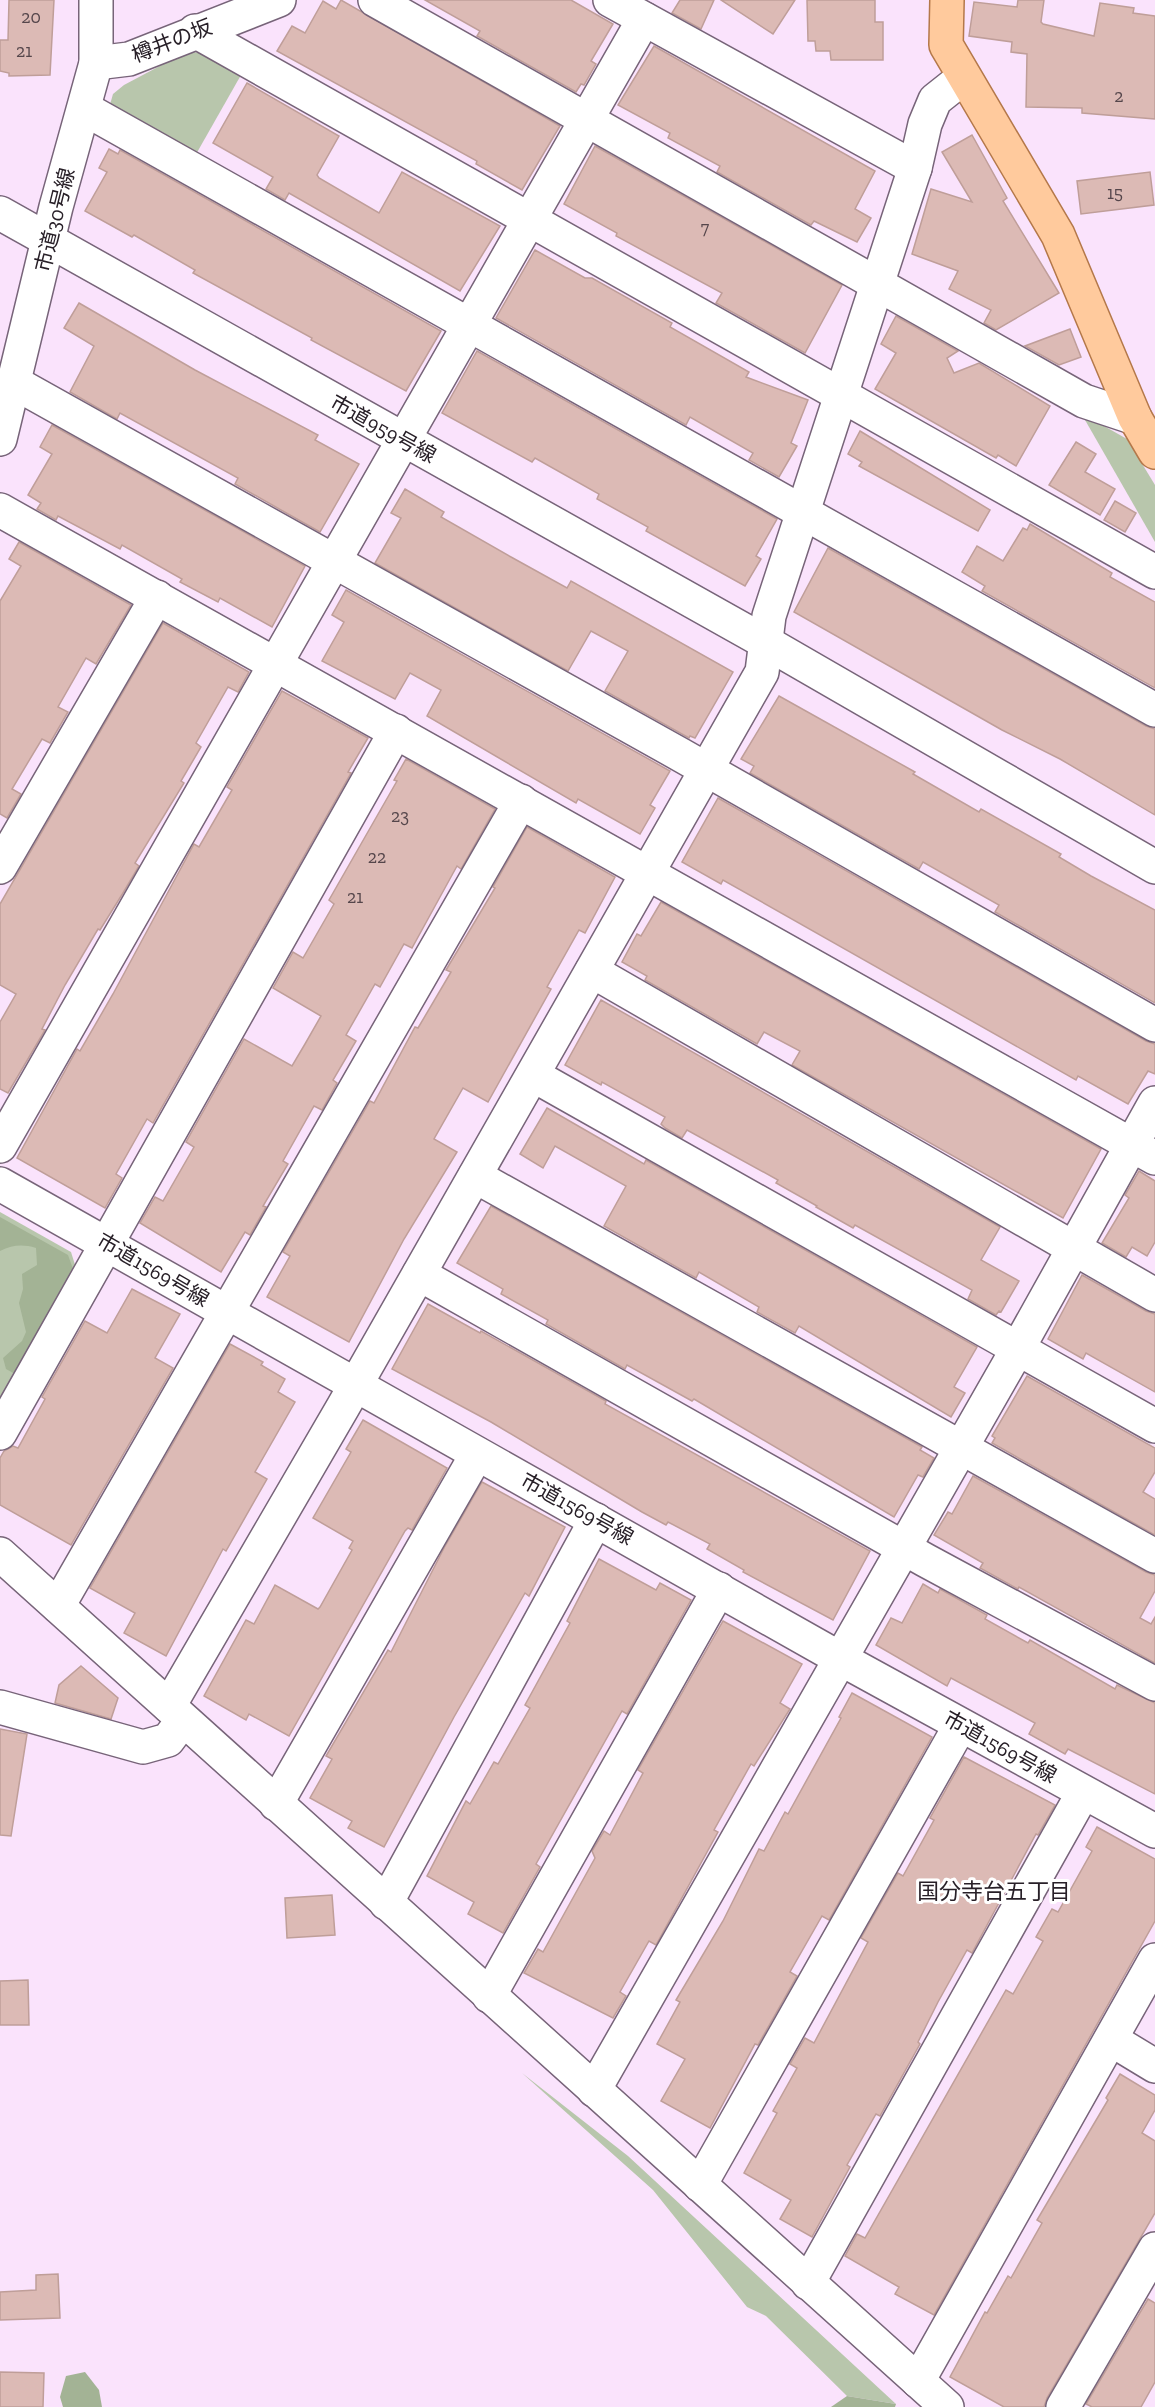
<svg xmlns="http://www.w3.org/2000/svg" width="1155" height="2407" font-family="'Zilla Slab','Noto Sans JP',serif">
<rect width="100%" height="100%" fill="#fae3fc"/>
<g fill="#b8c6ac">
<path d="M188 51 205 54 241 75 195 156 109 108 113 94 124 85Z"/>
<path d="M1081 413 1127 439 1155 485V542Z"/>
<path d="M0 1212 71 1252 76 1268 0 1412Z"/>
<path d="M522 2073 628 2156 896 2404 847 2396 766 2316 747 2307 653 2190Z"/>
</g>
<g fill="#a3b395">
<path d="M0 1217 68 1255 73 1269 15 1374 6 1369 3 1358 22 1341 26 1332 19 1303 23 1289 22 1274 37 1265 36 1248C22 1244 13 1245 0 1251Z"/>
<path d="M85 2372 99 2390 102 2407H63L60 2397 66 2376Z"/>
<path d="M847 2396 896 2404 895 2407H831Z"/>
</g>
<g fill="#dcbab5" stroke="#bf9e99" stroke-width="1.5">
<path d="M9 0H54L50 75 9 76V73L0 71V40H8Z"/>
<path d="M341 0 560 126 522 190 476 164 477 161 277 51 292 26 305 33 323 1 336 9Z"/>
<path d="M425 0H571L613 24 591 61 596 64 584 85 581 84 576 92 477 36 480 31Z"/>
<path d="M680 0H714L701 29 672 13Z"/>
<path d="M721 0H795L773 34Z"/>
<path d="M807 0H875V22H883V60H831L830 51H816L815 41H808Z"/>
<path d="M1018 0H1044L1041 22 1043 24 1094 36 1100 3 1134 8 1133 13 1155 16V119L1082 113V108L1026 107 1027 54 1011 52 1012 42 969 36 974 2 1017 7Z"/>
<path d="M654 46 875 171 855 209 871 218 857 242 814 221 811 225 717 172 720 166 668 138 670 133 618 105Z"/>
<path d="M247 83 339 136 317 175 319 178 379 213 402 172 500 226 460 291 289 193 285 200 266 189 273 177 213 143Z"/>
<path d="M972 135 1007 198 1003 201 1059 293 996 330 984 323 991 310 949 289 958 271 912 254 931 189 972 202 942 152Z"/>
<path d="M595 146 842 285 805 353 716 303 722 293 616 236 617 233 564 204Z"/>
<path d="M109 149 118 154 120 150 441 331 406 391 311 340 312 338 193 273 195 270 134 235 132 237 85 211 107 172 99 168Z"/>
<path d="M1150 172 1154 205 1081 214 1077 181Z"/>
<path d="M535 250 585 278H592L672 323 670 327 749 372 746 377 808 400 791 443 797 446 779 477 749 460 753 453 690 417 686 425 496 318Z"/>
<path d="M79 303 195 370 318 435 315 440 359 464 320 532 235 484 238 478 120 413 117 419 70 392 94 346 64 328Z"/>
<path d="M896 316 958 351 947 358 954 373 979 363 1050 406 1016 466 998 455 996 458 875 389 896 353 881 344Z"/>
<path d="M1070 329 1081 357 1059 365 1025 346Z"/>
<path d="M477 351 777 519 756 556 761 559 745 586 646 531 648 527 597 499 599 494 535 458 532 462 442 413Z"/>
<path d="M52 425 305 566 272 627 220 598 218 602 180 582 182 579 122 545 120 549 58 516 56 520 37 509 41 503 28 495 52 454 40 447Z"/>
<path d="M860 431 990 510 978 531 859 466 862 462 848 454Z"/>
<path d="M1076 442 1096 454 1085 472 1115 489 1100 515 1049 485Z"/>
<path d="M405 489 444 512 441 517 511 557 567 588 571 581 733 672 695 738 690 736 689 738 605 691 628 651 591 631 568 671 375 563 401 518 391 513Z"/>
<path d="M1115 501 1136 513 1125 532 1104 520Z"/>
<path d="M1030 524 1112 573 1110 577 1155 602V688L982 591 985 586 962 572 977 546 1003 561 1023 528 1027 530Z"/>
<path d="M19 542 131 605 96 664 86 658 58 707 68 712 50 743 42 739 12 789 21 794 7 818 0 814V601L21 566 9 559Z"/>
<path d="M828 548 1146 726 1155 729V815L1060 759 1002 730 794 612Z"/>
<path d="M346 590 670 771 650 805 655 808 640 834 578 799 576 803 427 716 441 690 410 673 395 699 322 661 344 622 332 615Z"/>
<path d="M163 623 249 672 238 692 228 687 196 743 201 747 181 781 184 783 135 863 139 866 123 893 100 930 98 929 65 985 42 1029 45 1030 8 1093 0 1089V1022L16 994 0 985V904Z"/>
<path d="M282 691 368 738 348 772 351 773 153 1123 147 1119 116 1174 122 1178 105 1208 17 1158 77 1049 80 1051 113 994 194 844 199 847 232 790 227 787Z"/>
<path d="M779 696 915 772 913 774 979 812 981 809 1061 854 1059 857 1091 876 1155 910V1003L995 912 999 905 923 862 919 869 750 773 754 766 741 759Z"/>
<path d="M406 759 495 809 461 869 457 866 412 948 404 944 380 987 375 984 346 1035 356 1041 333 1080 337 1083 322 1110 314 1106 283 1161 288 1164 263 1206 266 1207 250 1235 245 1232 221 1272 140 1223 155 1197 163 1201 194 1147 186 1142 244 1039 292 1066 305 1044 321 1016 273 988 293 952 303 958 334 904 329 900 397 781 394 780Z"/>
<path d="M718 798 1146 1041 1155 1044V1074L1148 1071 1128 1104 1078 1076 1076 1080 723 880 721 884 682 862Z"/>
<path d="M527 827 615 877 585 933 579 930 547 987 551 989 488 1102 463 1088 434 1139 457 1152 404 1239 349 1342 267 1297 290 1256 283 1252 370 1101 374 1103 415 1027 418 1028 451 972 446 970 495 888 493 887Z"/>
<path d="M661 902 1101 1149 1063 1218 792 1065 800 1051 764 1032 757 1044 645 980 647 976 622 962 637 934 641 936Z"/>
<path d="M601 1000 1000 1227 981 1260 1019 1281 1001 1312 999 1311 996 1315 968 1299 972 1290 855 1225 853 1228 816 1207 817 1206 776 1183 778 1180 687 1130 682 1138 665 1128 661 1124 665 1117 602 1082 601 1085 565 1065Z"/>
<path d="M547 1108 644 1164 646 1160 977 1347 954 1387 965 1393 951 1417 799 1326 795 1333 757 1312 759 1307 699 1272 696 1278 604 1226 626 1186 555 1146 543 1168 520 1154Z"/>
<path d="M1139 1171 1155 1181V1242L1147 1256 1132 1247 1126 1257 1102 1243 1129 1198 1125 1195Z"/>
<path d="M491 1206 922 1447 920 1450 934 1458 923 1477 918 1475 894 1517 694 1399 692 1401 627 1365 625 1369 546 1324 548 1320 501 1294 503 1289 457 1263Z"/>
<path d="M1082 1275 1146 1311 1155 1314V1392L1086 1353 1083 1359 1048 1339Z"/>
<path d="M132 1289 180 1314 155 1358 173 1368 71 1545 0 1505V1458L4 1451 13 1446 18 1448 45 1399 42 1397 85 1321 107 1333Z"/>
<path d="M428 1304 480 1333 481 1331 606 1401 605 1404 870 1551 833 1620 743 1572 744 1570 707 1549 710 1544 668 1522 666 1525 642 1512 491 1422 392 1369Z"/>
<path d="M230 1344 263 1362 261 1365 285 1379 278 1392 295 1402 255 1472 267 1479 226 1551 223 1549 166 1656 124 1633 135 1613 90 1588Z"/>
<path d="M1027 1376 1155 1448V1472L1143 1492 1155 1499V1535L992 1443 995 1438 992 1436Z"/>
<path d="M363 1420 447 1468 412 1530 408 1528 405 1531 289 1736 249 1714 246 1720 204 1696 246 1620 254 1624 275 1585 318 1609 320 1607 352 1550 349 1548 353 1541 313 1518 351 1452 346 1449Z"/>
<path d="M973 1476 1146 1572 1155 1575V1591L1140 1618 1151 1624 1155 1617V1663L1019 1587 1018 1589 980 1568 983 1563 934 1535 948 1512 952 1514Z"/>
<path d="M482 1482 565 1527 529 1596 525 1593 454 1717 384 1847 348 1828 352 1821 310 1798 332 1759 326 1756 388 1650 391 1652 444 1548Z"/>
<path d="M599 1559 656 1590 660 1583 691 1600 627 1714 622 1711 536 1864 540 1867 503 1933 468 1914 474 1902 427 1876 466 1801 470 1804 494 1762 498 1764 530 1708 525 1705 570 1623 567 1621Z"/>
<path d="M923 1584 938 1593 940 1589 987 1615 985 1619 1028 1643 1030 1640 1115 1689 1117 1685 1155 1703V1794L1068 1749 1065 1754 1029 1734 1035 1723 951 1678 947 1686 876 1645 891 1618 902 1623Z"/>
<path d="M723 1621 802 1664 780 1703 790 1709 754 1766 751 1764 714 1830 718 1832 656 1945 649 1941 620 1992 626 1996 613 2018 524 1973 538 1949 543 1952 595 1858 592 1851 604 1831 610 1835 643 1773 638 1770Z"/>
<path d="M81 1666 118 1698 111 1719 55 1703 59 1685Z"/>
<path d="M852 1693 932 1737 829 1920 822 1916 790 1972 797 1976 758 2045 755 2044 710 2128 661 2101 685 2059 657 2044 680 2002 676 2000 723 1921 759 1849 764 1851 785 1812 788 1814 841 1718 839 1717Z"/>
<path d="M0 1729 27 1734 11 1836 0 1835Z"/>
<path d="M964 1757 1055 1805 1038 1835 1036 1834 972 1953 967 1950 938 2002 918 2042 920 2044 880 2116 876 2114 847 2165 850 2167 812 2237 780 2219 791 2200 744 2173 777 2113 773 2111 797 2068 790 2064 805 2038 814 2043 868 1942 861 1938 898 1873 903 1876 934 1820 930 1818Z"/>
<path d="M1097 1827 1155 1859V1921L934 2315 895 2294 899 2287 845 2256 857 2234 865 2238 1006 1990 1013 1994 1043 1941 1036 1937 1052 1909 1058 1912 1092 1851 1086 1847Z"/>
<path d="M332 1895 335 1935 287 1938 285 1898Z"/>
<path d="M28 1980 29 2025H0V1981Z"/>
<path d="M1120 2074 1155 2095V2110L1142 2133 1155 2141V2213L1047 2398 1044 2407H1004L950 2377 985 2312 987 2313 1008 2276 1011 2278 1042 2223 1037 2220 1108 2100 1106 2098Z"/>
<path d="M58 2274 60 2318 0 2320V2292L36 2290V2275Z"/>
<path d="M1148 2299 1155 2303V2382L1141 2407H1092L1086 2404Z"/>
<path d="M0 2372 44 2373 43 2407H0Z"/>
</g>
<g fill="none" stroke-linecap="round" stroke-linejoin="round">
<g stroke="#776479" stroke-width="36">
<g id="minor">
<path d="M375 0 1084 401 1135 418"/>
<path d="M610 0 915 168"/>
<path d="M195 31 1155 572"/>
<path d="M96 63 129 59 279 0"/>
<path d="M85 109 1155 710"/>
<path d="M0 213 767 643 1155 867"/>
<path d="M15 383 681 755 1155 1025"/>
<path d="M0 439 56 207 96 63V0"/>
<path d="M0 510 1155 1158"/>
<path d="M0 867 157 597"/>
<path d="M592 971 1155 1295"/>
<path d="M533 1075 1155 1426"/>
<path d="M0 1146 644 19"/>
<path d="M475 1176 1155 1556"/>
<path d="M0 1184 841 1659 1155 1831"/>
<path d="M419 1274 925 1560 1155 1684"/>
<path d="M0 1433 396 731"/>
<path d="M0 1554 947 2407"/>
<path d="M58 1606 521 801"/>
<path d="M169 1706 343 1407 762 672 769 616 915 168 925 124 935 100 964 77"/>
<path d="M0 1707 143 1747 168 1740 183 1720"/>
<path d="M276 1804 477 1454"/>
<path d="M386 1903 596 1520"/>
<path d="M489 1996 719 1589"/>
<path d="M1112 2040 1155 2066"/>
<path d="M594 2090 1017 1350 1155 1103"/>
<path d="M700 2185 960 1726"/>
<path d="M808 2283 1083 1793"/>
<path d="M918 2381 1155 1960"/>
<path d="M1063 2407 1155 2249"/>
</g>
</g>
<g stroke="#b4784a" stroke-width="36">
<path id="major" d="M947 0 946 45 1058 235 1135 418 1155 452"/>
</g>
<use href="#minor" stroke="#fff" stroke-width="33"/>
<use href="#major" stroke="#ffca9d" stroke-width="33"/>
</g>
<g text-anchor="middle" stroke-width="6" stroke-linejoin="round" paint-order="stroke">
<g font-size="18" fill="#55464b">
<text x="31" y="23">20</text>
<text x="24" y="57">21</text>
<text x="1119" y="102">2</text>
<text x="1115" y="199">15</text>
<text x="705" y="234">7</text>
<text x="400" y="822">23</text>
<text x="377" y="863">22</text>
<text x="355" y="903">21</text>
</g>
<g font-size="21" fill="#282028" stroke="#fff">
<text transform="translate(172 41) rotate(-21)" y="7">樽井の坂</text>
<text transform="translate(55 220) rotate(-76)" y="7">市道30号線</text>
<text transform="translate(383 429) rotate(29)" y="7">市道959号線</text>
<text transform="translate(153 1270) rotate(30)" y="7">市道1569号線</text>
<text transform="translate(577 1509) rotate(29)" y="7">市道1569号線</text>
<text transform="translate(1000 1747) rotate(29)" y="7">市道1569号線</text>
</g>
<g font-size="22" fill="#282028" stroke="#fff">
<text x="994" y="1899">国分寺台五丁目</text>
</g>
</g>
</svg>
